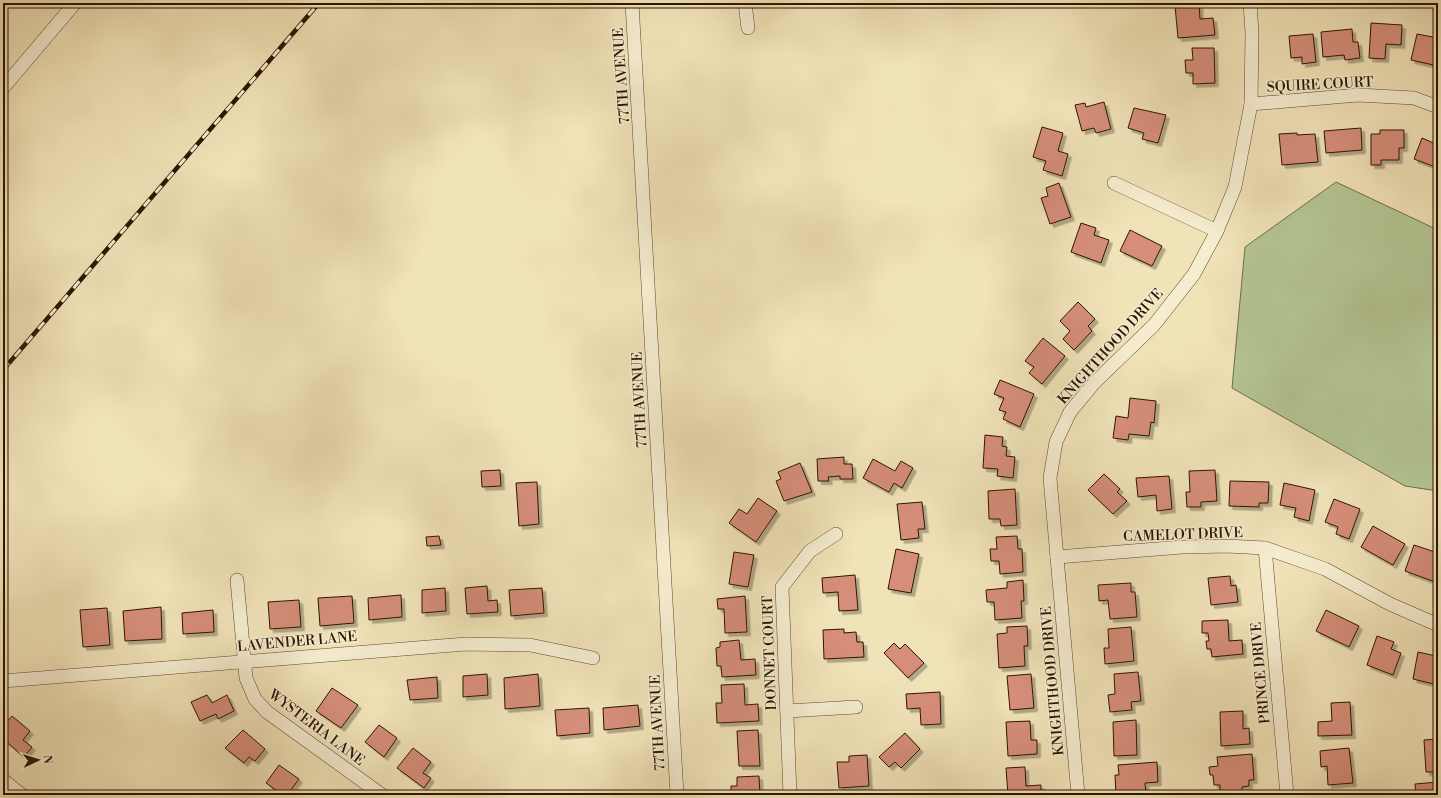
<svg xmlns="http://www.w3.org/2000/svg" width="1441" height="798" font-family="'Libre Bodoni',serif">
<defs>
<filter id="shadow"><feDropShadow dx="3.5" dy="3.5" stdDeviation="0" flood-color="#0004"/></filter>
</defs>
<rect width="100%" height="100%" fill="#f1e3b8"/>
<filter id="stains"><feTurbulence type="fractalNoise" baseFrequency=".005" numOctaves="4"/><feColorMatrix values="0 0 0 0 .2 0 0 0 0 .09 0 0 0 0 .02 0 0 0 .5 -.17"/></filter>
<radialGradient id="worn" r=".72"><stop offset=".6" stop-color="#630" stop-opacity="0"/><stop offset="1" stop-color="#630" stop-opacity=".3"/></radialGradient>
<path fill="#b4c593" stroke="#706d4a" d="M1336 182 1438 230V491L1405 486 1232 388 1245 247Z"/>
<g fill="#d68e7a" stroke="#2c1500" filter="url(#shadow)">
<path d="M1199 4 1200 19 1213 18 1215 35 1178 38 1175 6Z"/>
<path d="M1371 23 1402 25 1401 45 1386 44 1385 59 1369 58Z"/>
<path d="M1352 29 1353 42H1358L1360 58 1345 60 1344 55 1323 57 1321 32Z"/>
<path d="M1313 34 1316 62 1302 64V57L1291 58 1289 36Z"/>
<path d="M1417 34 1438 38V66L1411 60Z"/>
<path d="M1192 48H1214L1215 83 1193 84V73H1186L1185 60H1193Z"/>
<path d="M1104 102 1111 129 1096 133 1094 128 1082 131 1075 105 1085 103 1086 107Z"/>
<path d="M1134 108 1166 115 1158 143 1142 139 1144 133 1128 128Z"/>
<path d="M1042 127 1063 133 1058 151 1068 154 1062 176 1043 170 1046 161 1033 157Z"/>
<path d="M1361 128 1362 150 1326 153 1324 131Z"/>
<path d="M1380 130H1404V148H1399V160H1381V165H1371V134H1380Z"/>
<path d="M1297 133V135L1315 134 1318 162 1282 165 1279 134Z"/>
<path d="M1422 138 1438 145V168L1414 159Z"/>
<path d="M1059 183 1071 217 1050 224 1041 198 1048 196 1046 188Z"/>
<path d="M1081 223 1096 228 1094 235 1109 240 1101 263 1071 252Z"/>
<path d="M1130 230 1162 246 1152 266 1120 251Z"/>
<path d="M1078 302 1095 319 1088 326 1092 331 1074 350 1063 339 1070 331 1060 321Z"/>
<path d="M1043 338 1065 356 1042 384 1029 373 1034 367 1025 361Z"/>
<path d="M1000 380 1034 394 1020 427 1003 419 1006 412 999 410 1004 398 994 394Z"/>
<path d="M1130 398 1156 401 1154 423 1151 422 1149 436 1129 434 1128 440 1113 438 1116 416 1128 418Z"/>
<path d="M985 435 1003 437 1002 446 1007 447 1006 456 1015 457 1013 478 997 476 998 469 983 468Z"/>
<path d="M844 457V464H852L853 479H840V476L828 477 829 481H818L817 459Z"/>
<path d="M873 459 895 471 901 461 913 468 902 488 894 483 889 492 863 478Z"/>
<path d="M800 463 812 492 784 501 776 481 781 479 778 472Z"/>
<path d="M500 470 501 486 482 487 481 471Z"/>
<path d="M1215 470 1217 501 1201 502V507H1187L1186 492H1190L1189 471Z"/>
<path d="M1104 474 1120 489 1117 492 1127 501 1113 514 1088 490Z"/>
<path d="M1169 476 1172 509 1157 511 1156 495 1138 497 1136 478Z"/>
<path d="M1230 481 1269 482 1268 503H1259V507L1229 506Z"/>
<path d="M537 482 539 524 519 526 516 483Z"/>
<path d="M1284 483 1315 490 1309 521 1294 517 1296 508 1280 505Z"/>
<path d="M1015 489 1017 525 1001 526 1000 519H989L988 491Z"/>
<path d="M758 498 777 511 756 542 729 523 739 509 747 514Z"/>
<path d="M1334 499 1360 509 1349 539 1336 534 1338 527 1325 522Z"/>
<path d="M922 502 925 529H918L919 538 901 540 897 504Z"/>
<path d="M1373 526 1405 544 1393 565 1361 547Z"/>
<path d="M439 536 441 545 427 546 426 537Z"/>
<path d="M1017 536 1018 549H1022L1023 572 1000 574 999 561H991L990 549H997L996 537Z"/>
<path d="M1414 545 1438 553V583L1405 571Z"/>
<path d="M896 549 919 554 911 593 888 589Z"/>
<path d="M734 552 754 555 748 587 729 584Z"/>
<path d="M855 575 858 610 839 611 838 592 823 593 822 578Z"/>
<path d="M1230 576 1231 586 1236 585 1238 602 1211 605 1208 578Z"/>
<path d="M1023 580 1024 601H1021L1022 618 995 620 994 602H987L986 590 1007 588V582Z"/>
<path d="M1131 583V592H1135L1137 617 1110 619 1108 600 1099 601 1098 585Z"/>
<path d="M487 586 488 601 497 600 498 612 467 614 465 588Z"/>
<path d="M445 588 446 611 422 613V590Z"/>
<path d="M542 588 544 613 511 616 509 590Z"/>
<path d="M401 595 402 617 369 620 368 598Z"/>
<path d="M352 596 354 623 320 626 318 598Z"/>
<path d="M745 596 747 632 725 633 724 609H718L717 599Z"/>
<path d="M299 600 301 627 270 629 268 602Z"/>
<path d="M161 607 162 639 125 641 123 611Z"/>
<path d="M107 608 110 645 83 647 80 610Z"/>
<path d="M213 610 214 632 183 634 182 613Z"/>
<path d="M1326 610 1359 626 1349 647 1316 631Z"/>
<path d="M1228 620 1229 641 1242 640 1243 654 1212 657 1211 649H1207L1206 641H1209L1208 633H1202V621Z"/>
<path d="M1027 626 1028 646H1024L1025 666 999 668 997 634 1007 633V627Z"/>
<path d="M1131 627 1134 661 1105 664 1104 648H1109L1108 629Z"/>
<path d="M844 629V633L856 632 857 642H863L864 657 824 659 823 630Z"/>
<path d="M1377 636 1394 642 1391 649 1401 653 1393 675 1367 665Z"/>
<path d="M739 640 741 660 755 659 756 675 722 677 721 666H717L716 648 720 647V642Z"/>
<path d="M894 643 900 649 905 644 924 663 908 678 884 653Z"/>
<path d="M1418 652 1436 656 1434 662 1438 663V685L1413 679Z"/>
<path d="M1138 672 1141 701 1131 702 1132 710 1110 712 1108 695 1115 694 1114 674Z"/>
<path d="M487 674 488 695 463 697V676Z"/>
<path d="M538 674 540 706 505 709 504 678Z"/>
<path d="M1031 674 1034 708 1010 710 1007 676Z"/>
<path d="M437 677 438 698 410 700 407 680Z"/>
<path d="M744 684 745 705 758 704 759 721 717 723 716 703H722L721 685Z"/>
<path d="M332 688 358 705 341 728 316 711Z"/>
<path d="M940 692 941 724 921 725 920 708 907 709 906 694Z"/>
<path d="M207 695 212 703 227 695 234 711 218 719 216 714 200 721 191 702Z"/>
<path d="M1350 702 1352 735 1318 736V722L1332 721 1331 703Z"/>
<path d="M638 705 640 726 604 730 603 708Z"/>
<path d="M589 708 590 733 557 736 555 710Z"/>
<path d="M1243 711V729L1249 728 1250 744 1221 746 1220 712Z"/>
<path d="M12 716 30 731 23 740 32 747 24 757 3 739V726Z"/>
<path d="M1136 720 1137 755 1114 756 1113 722Z"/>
<path d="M1030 721 1031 740H1037V754L1008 756 1006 722Z"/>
<path d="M379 725 397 738 384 757 365 742Z"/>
<path d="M243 730 265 749 255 761 249 757 244 763 225 748Z"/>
<path d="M758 730 760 766H739L737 731Z"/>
<path d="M905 733 920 749 901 768 895 762 889 767 879 757Z"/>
<path d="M1438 739V772H1426L1424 740Z"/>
<path d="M413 748 431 762 423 773 431 778 424 788 397 768Z"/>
<path d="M1349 748 1353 783 1328 785 1327 766 1321 767 1320 751Z"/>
<path d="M1252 754 1254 780H1249V786L1242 787V794L1220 795V785H1214L1213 775H1210L1209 767 1218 766 1217 757Z"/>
<path d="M867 755 869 786 839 788 837 762H849V756Z"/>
<path d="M1157 762 1158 782 1145 783 1146 795H1116L1115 775H1119L1118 765Z"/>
<path d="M279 765 299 779 287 795H283L266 783Z"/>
<path d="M1025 767 1026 786 1041 785V795H1008L1006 768Z"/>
<path d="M759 776 760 795H731V786H737V777Z"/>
<path d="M1438 782V795H1416L1415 784Z"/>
<path d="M1369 791V795H1349L1348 793Z"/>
</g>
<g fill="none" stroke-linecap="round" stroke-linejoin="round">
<g stroke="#5d482e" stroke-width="14">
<g id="minor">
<path d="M632 3 677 795"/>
<path d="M745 3 748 28"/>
<path d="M3 88 75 3"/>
<path d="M1251 104 1358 95 1414 98 1438 107"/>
<path d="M1114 183 1217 231"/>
<path d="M1265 548 1287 795"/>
<path d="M1057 557 1182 547 1227 546 1265 548 1325 569 1390 604 1438 625"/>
<path d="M237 580 246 678 255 699 267 712 382 795"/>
<path d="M3 681 466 644 530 645 593 658"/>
<path d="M787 711 856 707"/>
<path d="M3 780 22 795"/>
<path d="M790 795 782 587 810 551 836 534"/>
<path d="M1078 795 1050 478 1056 442 1070 412 1094 383 1154 325 1194 274 1217 231 1235 187 1251 104 1252 33 1250 3"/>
</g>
</g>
<use href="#minor" stroke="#f6edd1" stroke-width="13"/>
<g stroke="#2c1500" stroke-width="4.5">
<path id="rail" d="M3 370 319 3"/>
</g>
<use href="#rail" stroke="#f6edd1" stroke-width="3" stroke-dasharray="9" stroke-linecap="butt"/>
</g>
<g text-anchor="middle" stroke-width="3" stroke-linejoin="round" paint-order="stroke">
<g font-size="14" fill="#2c1500" stroke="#f6edd1">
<text transform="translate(621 76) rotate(-94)" y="5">77TH AVENUE</text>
<text transform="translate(1320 84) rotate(-3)" y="5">SQUIRE COURT</text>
<text transform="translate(1110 346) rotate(-48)" y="5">KNIGHTHOOD DRIVE</text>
<text transform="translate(639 400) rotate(-93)" y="5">77TH AVENUE</text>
<text transform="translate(1183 534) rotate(-2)" y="5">CAMELOT DRIVE</text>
<text transform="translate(297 641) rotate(-5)" y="5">LAVENDER LANE</text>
<text transform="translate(769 653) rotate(-92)" y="5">DONNET COURT</text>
<text transform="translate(1260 673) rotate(-95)" y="5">PRINCE DRIVE</text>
<text transform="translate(1052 681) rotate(-95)" y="5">KNIGHTHOOD DRIVE</text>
<text transform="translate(657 723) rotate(-93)" y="5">77TH AVENUE</text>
<text transform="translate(317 727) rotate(37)" y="5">WYSTERIA LANE</text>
</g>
</g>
<rect width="1441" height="798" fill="none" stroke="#f1e3b8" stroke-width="16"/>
<rect x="4" y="4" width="1433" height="790" fill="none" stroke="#2c1500" stroke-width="2"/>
<rect x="8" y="8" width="1425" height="782" fill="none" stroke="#2c1500"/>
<g transform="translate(38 760) rotate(86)" stroke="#f6edd1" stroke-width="3" paint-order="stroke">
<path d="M0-3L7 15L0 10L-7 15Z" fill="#2c1500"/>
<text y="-6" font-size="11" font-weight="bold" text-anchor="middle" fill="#2c1500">N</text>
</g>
<rect width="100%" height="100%" filter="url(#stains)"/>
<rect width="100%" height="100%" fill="url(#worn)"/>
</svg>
